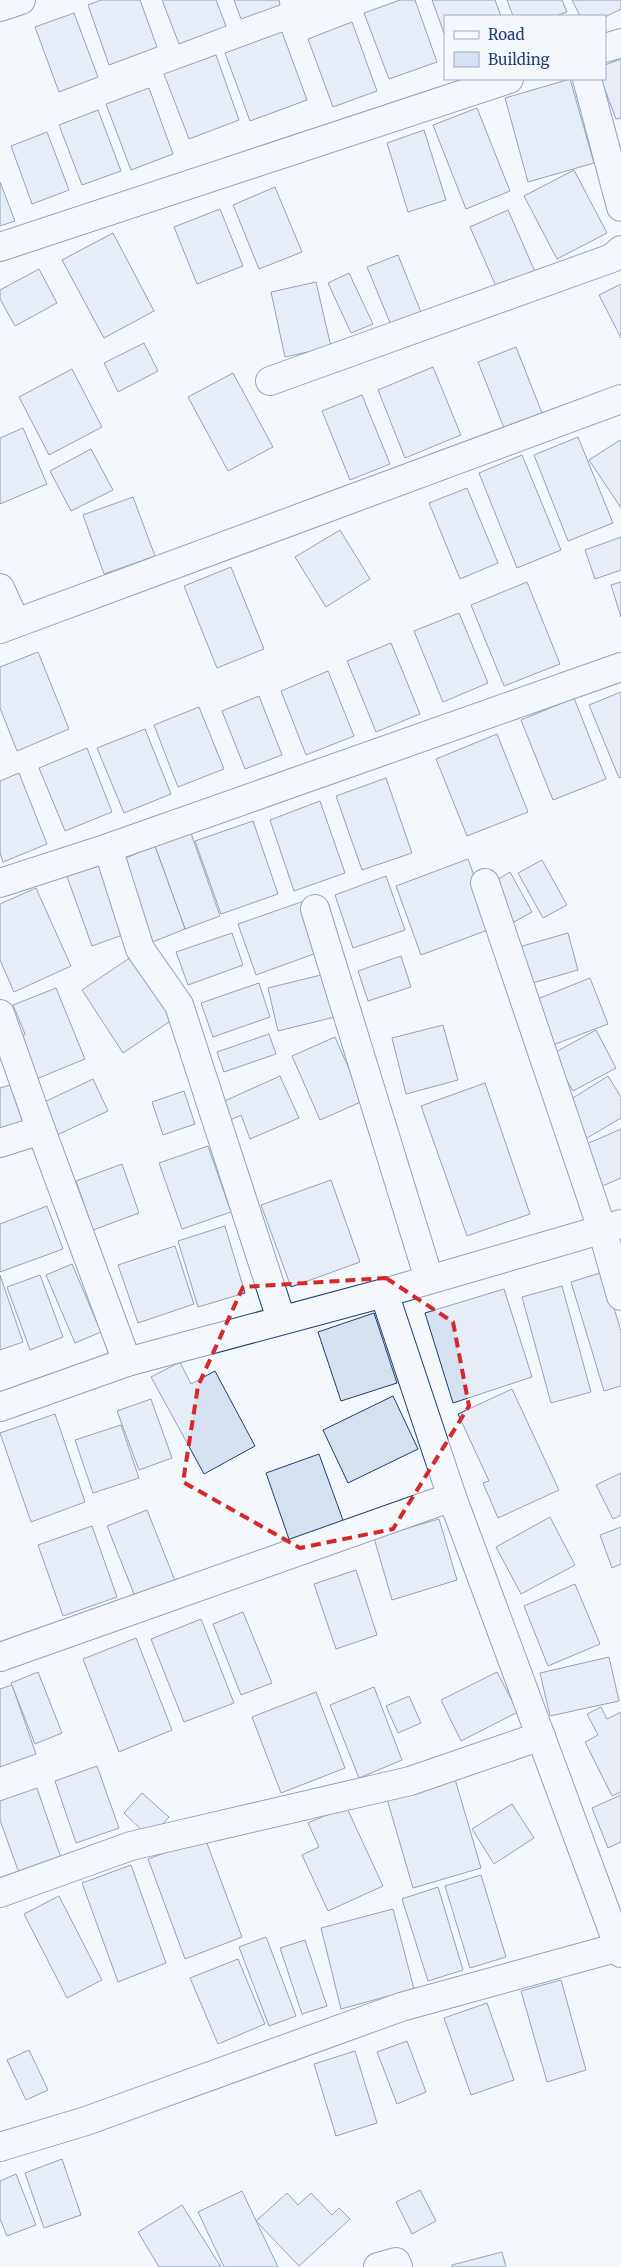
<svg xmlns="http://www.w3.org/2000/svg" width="621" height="2267" font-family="Merriweather,serif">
<rect width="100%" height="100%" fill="#f4f7fb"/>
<g fill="#d5e0f0" stroke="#1d3f73">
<path d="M101 0H140L157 47 109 65 88 5Z"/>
<path d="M162 0H216L226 26 179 44Z"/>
<path d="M234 0H279L280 5 241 19Z"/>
<path d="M400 0H415L437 62 389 79 364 13Z"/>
<path d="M432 0H495L501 16H445V36Z"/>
<path d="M507 0H562L567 12 555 16H513Z"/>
<path d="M572 0H621V9L605 17 580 16Z"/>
<path d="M74 13 98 77 59 92 35 27Z"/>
<path d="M352 22 377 91 333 107 308 39Z"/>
<path d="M282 32 307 100 250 121 225 53Z"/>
<path d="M216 55 239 120 189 139 164 74Z"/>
<path d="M621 59V118L616 119 601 79H605V65Z"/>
<path d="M570 79 594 163 528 182 505 98Z"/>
<path d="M149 88 173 154 131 170 106 104Z"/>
<path d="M477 108 510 191 466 209 433 125Z"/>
<path d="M98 110 121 171 82 185 59 125Z"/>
<path d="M424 130 446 200 408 212 387 143Z"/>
<path d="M47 132 69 190 32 204 11 146Z"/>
<path d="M574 170 607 233 557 259 524 196Z"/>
<path d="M0 182 15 221 0 226Z"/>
<path d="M275 187 302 252 259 269 233 205Z"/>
<path d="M220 209 243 266 197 284 174 227Z"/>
<path d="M508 210 536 274 498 291 470 227Z"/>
<path d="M113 233 154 311 104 338 62 260Z"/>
<path d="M398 255 423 317 393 330 367 267Z"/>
<path d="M39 269 57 303 15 326 0 299V290Z"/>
<path d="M349 273 373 324 351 333 328 283Z"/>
<path d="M316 282 331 347 285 357 271 292Z"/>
<path d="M621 284V338L599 295Z"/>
<path d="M144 343 158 371 118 392 104 363Z"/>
<path d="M516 347 542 413 504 428 478 362Z"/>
<path d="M433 367 461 435 405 458 378 390Z"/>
<path d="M72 369 102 427 49 455 19 397Z"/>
<path d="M233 373 273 447 228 471 188 397Z"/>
<path d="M362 395 390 464 350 480 322 411Z"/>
<path d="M23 428 47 484 0 504V438Z"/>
<path d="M578 437 613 523 568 541 534 455Z"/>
<path d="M620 440 621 442V508L589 460Z"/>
<path d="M91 449 113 490 71 511 50 471Z"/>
<path d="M522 455 561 550 517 568 479 473Z"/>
<path d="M467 488 498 563 460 579 429 503Z"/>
<path d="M133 497 155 556 104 574 83 515Z"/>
<path d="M340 530 370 579 326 607 295 557Z"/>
<path d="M621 537V570L595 579 585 550Z"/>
<path d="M231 567 264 649 217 668 184 586Z"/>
<path d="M527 582 560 664 504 686 471 605Z"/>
<path d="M621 582V617L611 585Z"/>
<path d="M459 613 488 683 443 702 414 631Z"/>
<path d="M391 643 420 714 376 732 347 661Z"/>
<path d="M38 652 69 729 17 751 0 708V667Z"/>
<path d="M328 671 354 736 306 755 281 691Z"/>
<path d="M621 692V777L619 778 589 705Z"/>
<path d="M259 696 282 755 245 769 222 711Z"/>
<path d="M574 698 606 779 553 800 521 720Z"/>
<path d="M199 707 224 769 178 787 154 725Z"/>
<path d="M145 729 171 794 124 813 97 748Z"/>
<path d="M497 734 528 812 467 836 436 759Z"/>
<path d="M87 748 112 812 65 831 39 768Z"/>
<path d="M19 773 47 844 3 862 0 853V781Z"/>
<path d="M386 778 412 853 362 870 336 796Z"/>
<path d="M320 801 345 873 294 891 270 820Z"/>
<path d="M253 821 278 894 221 914 195 841Z"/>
<path d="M191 833 220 916 185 929 155 846Z"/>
<path d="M155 846 185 929 145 945 116 862Z"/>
<path d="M100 858 128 933 92 946 65 871Z"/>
<path d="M468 859 493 928 421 955 396 886Z"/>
<path d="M542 860 567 905 543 918 518 873Z"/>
<path d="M510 872 532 912 512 923 490 884Z"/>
<path d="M386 876 405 930 353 948 335 895Z"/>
<path d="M36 888 71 966 14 992 0 960V904Z"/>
<path d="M304 901 322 951 256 975 238 924Z"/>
<path d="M232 933 243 965 188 985 176 952Z"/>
<path d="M568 933 578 970 529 984 519 947Z"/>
<path d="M401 956 411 987 368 1001 358 971Z"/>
<path d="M131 957 172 1020 123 1053 82 990Z"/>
<path d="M325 974 335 1017 278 1031 268 988Z"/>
<path d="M590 978 608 1024 553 1045 535 1000Z"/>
<path d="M259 983 270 1017 213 1037 201 1003Z"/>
<path d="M56 988 85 1059 29 1082 11 1040 25 1034 13 1005Z"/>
<path d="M443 1025 458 1080 406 1094 392 1038Z"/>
<path d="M596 1030 616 1068 573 1091 552 1054Z"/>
<path d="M269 1034 276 1054 224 1072 217 1052Z"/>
<path d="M335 1037 363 1101 320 1120 292 1056Z"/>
<path d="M280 1076 299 1118 250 1139 241 1115 226 1122 218 1104Z"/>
<path d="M608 1076 621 1097V1118L587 1138 565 1103Z"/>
<path d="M93 1079 108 1111 55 1136 40 1104Z"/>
<path d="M485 1083 530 1214 467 1236 421 1106Z"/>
<path d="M10 1085 25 1129 0 1137V1088Z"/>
<path d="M184 1091 195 1124 163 1135 152 1102Z"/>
<path d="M621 1129V1178L600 1187 582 1146Z"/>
<path d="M208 1146 231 1212 182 1229 159 1163Z"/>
<path d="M122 1164 139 1213 93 1230 76 1181Z"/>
<path d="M331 1180 360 1262 291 1287 261 1205Z"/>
<path d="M47 1206 63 1249 0 1272V1224Z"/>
<path d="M225 1226 245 1293 198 1307 178 1241Z"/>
<path d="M175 1246 194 1304 138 1323 118 1265Z"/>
<path d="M72 1264 101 1332 75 1343 46 1275Z"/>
<path d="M603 1272 621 1331V1386L604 1391 571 1282Z"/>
<path d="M0 1275 23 1342 0 1350Z"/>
<path d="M40 1275 63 1337 30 1350 7 1287Z"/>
<path d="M562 1286 591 1392 551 1403 522 1297Z"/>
<path d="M504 1289 532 1377 453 1403 425 1313Z"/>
<path d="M374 1313 397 1383 341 1401 318 1332Z"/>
<path d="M180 1362 191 1384 215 1371 255 1446 204 1474 151 1377Z"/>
<path d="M512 1389 559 1490 498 1518 483 1483 489 1481 458 1414Z"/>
<path d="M393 1396 418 1449 348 1483 323 1430Z"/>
<path d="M151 1399 172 1458 139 1470 117 1411Z"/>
<path d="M55 1414 85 1502 31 1522 0 1433Z"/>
<path d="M121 1425 139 1478 93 1493 75 1440Z"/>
<path d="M319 1454 344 1523 290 1542 266 1473Z"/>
<path d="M621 1473V1515L613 1519 596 1485Z"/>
<path d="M147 1510 176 1583 136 1599 107 1526Z"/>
<path d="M550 1517 575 1565 521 1594 496 1547Z"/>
<path d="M439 1519 457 1580 392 1600 374 1538Z"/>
<path d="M92 1526 117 1597 63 1616 38 1545Z"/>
<path d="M621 1527V1564L612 1568 600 1535Z"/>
<path d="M356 1570 377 1635 336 1649 314 1584Z"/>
<path d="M575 1584 600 1644 548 1666 524 1606Z"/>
<path d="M243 1612 272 1683 241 1695 213 1624Z"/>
<path d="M201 1619 234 1703 184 1722 151 1639Z"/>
<path d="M136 1638 172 1730 119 1752 83 1659Z"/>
<path d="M609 1657 619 1701 550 1716 540 1673Z"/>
<path d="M38 1672 62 1733 35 1744 11 1683Z"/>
<path d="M497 1672 518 1712 461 1741 441 1700Z"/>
<path d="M12 1685 36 1754 0 1767V1689Z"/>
<path d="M374 1687 402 1760 359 1778 330 1705Z"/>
<path d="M316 1692 345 1768 281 1793 252 1717Z"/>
<path d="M409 1696 421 1723 398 1733 386 1706Z"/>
<path d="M601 1707 607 1719 621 1712V1792L612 1796 585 1742 598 1735 587 1714Z"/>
<path d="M97 1766 119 1828 76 1843 55 1781Z"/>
<path d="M455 1779 481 1868 413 1888 387 1799Z"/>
<path d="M37 1788 61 1858 19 1873 0 1820V1801Z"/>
<path d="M142 1793 169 1817 150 1838 124 1813Z"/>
<path d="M621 1795V1842L608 1848 592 1808Z"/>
<path d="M512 1804 534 1838 494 1864 472 1829Z"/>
<path d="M346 1806 383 1886 328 1911 302 1855 319 1847 308 1823Z"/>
<path d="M205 1838 242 1937 185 1959 148 1859Z"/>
<path d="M131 1865 166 1963 118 1982 82 1883Z"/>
<path d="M481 1875 506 1957 470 1968 445 1886Z"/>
<path d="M438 1887 463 1970 428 1981 402 1899Z"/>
<path d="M59 1896 102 1980 67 1998 24 1914Z"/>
<path d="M393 1909 414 1989 341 2009 321 1928Z"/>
<path d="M266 1937 296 2016 269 2026 239 1947Z"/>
<path d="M305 1940 327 2006 302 2014 280 1948Z"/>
<path d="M238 1959 265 2024 218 2044 190 1978Z"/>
<path d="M561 1980 586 2070 547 2082 521 1991Z"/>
<path d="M487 2003 514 2080 471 2095 444 2018Z"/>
<path d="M407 2041 426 2092 397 2104 377 2052Z"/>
<path d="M29 2050 48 2090 26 2100 7 2060Z"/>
<path d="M355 2051 377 2123 336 2136 314 2064Z"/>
<path d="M62 2159 81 2215 44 2228 25 2173Z"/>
<path d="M16 2174 36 2225 7 2236 0 2219V2181Z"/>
<path d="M420 2190 436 2221 412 2234 396 2202Z"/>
<path d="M242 2191 278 2267H224L198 2212Z"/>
<path d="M287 2193 298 2205 311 2193 332 2215 339 2208 350 2219 299 2266 256 2221Z"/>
<path d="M182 2205 221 2267H159L138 2232Z"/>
<path d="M502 2252 506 2267H452V2265Z"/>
</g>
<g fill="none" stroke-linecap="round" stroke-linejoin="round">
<g stroke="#1d3f73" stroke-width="30">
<g id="street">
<path d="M0 7 21 0"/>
<path d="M605 48 621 43"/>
<path d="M587 79 621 207"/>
<path d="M0 247 509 79"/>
<path d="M270 381 612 258 621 250"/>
<path d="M0 588 16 623"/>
<path d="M0 629 621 399"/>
<path d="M108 848 140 949 179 1005 281 1319"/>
<path d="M0 883 108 848 621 667"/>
<path d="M485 883 602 1229 621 1296"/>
<path d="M315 909 429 1279"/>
<path d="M0 1014 41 1130 127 1362"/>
<path d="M0 1143 41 1130"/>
<path d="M384 1293 452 1497 621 1953"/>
<path d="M0 1407 127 1362 384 1293 621 1224"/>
<path d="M0 1657 452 1497"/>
<path d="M0 1893 131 1846 410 1781 541 1736"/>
<path d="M0 2147 86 2121 401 2007 619 1947"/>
<path d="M378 2267 396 2262 398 2267"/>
</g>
</g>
<use href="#street" stroke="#f4f7fb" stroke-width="28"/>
</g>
<path d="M0 0H621V2267H0ZM386 1278 453 1322 469 1406 393 1529 300 1548 183 1482 198 1386 243 1287Z" fill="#f4f7fb" fill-opacity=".55" fill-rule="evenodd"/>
<path fill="none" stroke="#d62828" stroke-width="4" stroke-dasharray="10 6" stroke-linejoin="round" d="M386 1278 453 1322 469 1406 393 1529 300 1548 183 1482 198 1386 243 1287Z"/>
<rect x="444" y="15" width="162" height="65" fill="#f4f7fb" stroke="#9eadc5"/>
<rect x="454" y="31" width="25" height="8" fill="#f4f7fb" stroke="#9eadc5"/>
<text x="488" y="40" font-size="15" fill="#1d3f73">Road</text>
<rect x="454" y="52" width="25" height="15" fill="#d5e0f0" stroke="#9eadc5"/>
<text x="488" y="65" font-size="15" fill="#1d3f73">Building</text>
</svg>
